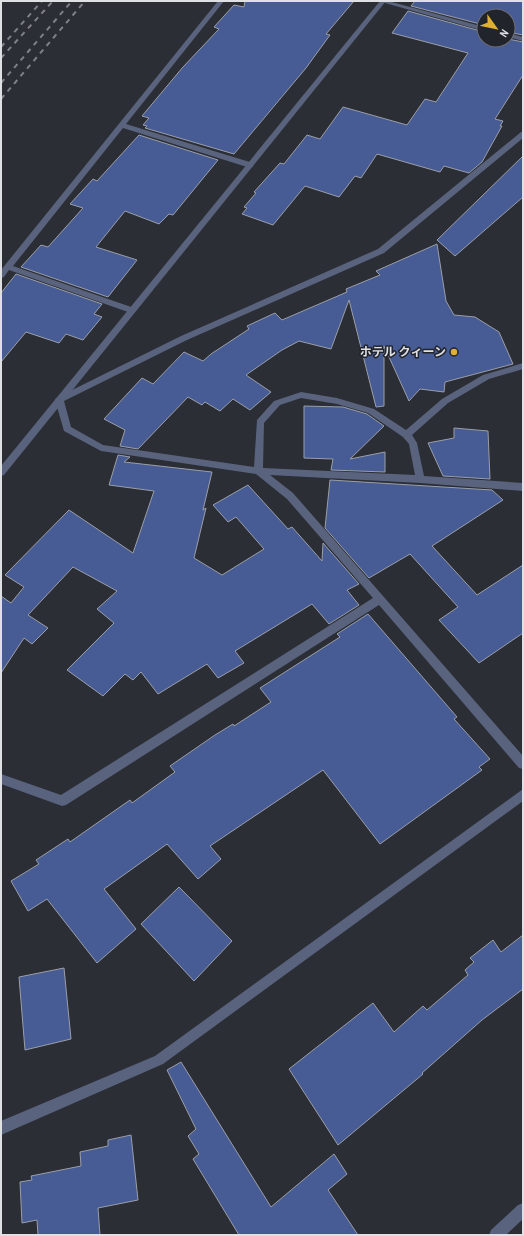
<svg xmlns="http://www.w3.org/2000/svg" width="524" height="1236" font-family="'Archivo Narrow','Noto Sans JP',sans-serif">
<rect width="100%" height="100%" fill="#2b2e35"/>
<g fill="#475b94" stroke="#9b9fa7">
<path d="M245 1H354L326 34 330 35 306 68 234 154 145 128 147 126 143 125 149 118 142 116 183 67 219 29 214 27 234 5 244 7Z"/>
<path d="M415 1H523V35L508 32V16H484V25L411 6Z"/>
<path d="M408 11 484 32V40H508V39L523 42V75L495 119 503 121 500 126H502L482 162 469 173 444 166 440 172 377 154 361 178 355 176 339 197 305 186 273 225 242 214 247 208 244 207 256 193 254 192 280 163 284 164 307 135 320 139 343 107 407 125 425 99 436 102 468 53 392 33Z"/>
<path d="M139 135 218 160 173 215 169 214 159 224 125 211 96 247 137 260 108 297 21 267 41 245 48 247 83 208 70 204 93 179 97 181Z"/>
<path d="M523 156V197L455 256 437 240Z"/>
<path d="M437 244 446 301 454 315 475 317 499 332 513 364 445 382 444 392 420 389 409 401 384 346V406L376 407 349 300 331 349 299 341 282 350 246 375 271 392 250 410 233 399 220 411 205 402 202 405 188 397 138 449 120 446 125 430 104 419 142 378 153 384 184 352 203 361 211 354 249 329 247 326 275 313 282 320 347 292 346 289 380 275 376 271Z"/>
<path d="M16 274 102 304 94 314 102 317 83 340 66 334 59 343 26 332 1 362V293Z"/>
<path d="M304 406 343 407 367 414 384 426 350 459 385 452V472L331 470 333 459 304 458Z"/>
<path d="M454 428 488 431 490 479 443 476 428 443 454 438Z"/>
<path d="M118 455 130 457 124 462 212 472 203 510 206 508 194 558 222 575 264 549 236 517 228 522 213 505 248 485 288 529 292 527 322 561 323 543 359 584 347 590 359 605 329 624 312 604 235 651 244 663 218 678 207 664 158 694 141 672 133 680 125 674 103 696 67 670 114 623 97 609 117 591 73 567 28 615 48 628 32 644 24 638 1 673V596L11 603 24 587 5 575 69 510 133 553 154 491 109 485Z"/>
<path d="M330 480 492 490 503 500 432 546 477 595 523 565V633L479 663 439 620 458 607 410 554 369 578 325 528Z"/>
<path d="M368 614 457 717 454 719 490 759 479 767 482 770 380 844 323 770 210 846 221 859 198 879 167 844 104 889 136 929 97 963 47 899 28 911 11 881 39 864 36 860 68 839 70 842 130 800 132 803 175 772 170 766 215 735 233 724 234 726 271 702 260 688 340 637 337 634Z"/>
<path d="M179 887 232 941 194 981 141 924Z"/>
<path d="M523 935V989L482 1020 422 1073 423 1074 338 1145 289 1069 373 1003 394 1032 423 1006 427 1010 468 975 465 970 474 962 470 958 493 940 501 952Z"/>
<path d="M64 968 71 1039 25 1050 19 977Z"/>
<path d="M181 1062 271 1207 334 1154 347 1174 328 1190 358 1235H239L193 1159 199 1154 188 1136 196 1129 167 1070Z"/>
<path d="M131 1135 138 1200 98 1208 100 1235H38L37 1220 22 1223 20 1182 32 1180 31 1176 81 1166 80 1152 108 1146V1140Z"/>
</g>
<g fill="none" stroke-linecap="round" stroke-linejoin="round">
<g fill="#59637d" fill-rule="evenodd">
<path d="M218 1H224L126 124 253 163V167H247L123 128 13 266 134 308V312H128L9 270 4 277 1 278V270Z"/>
<path d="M378 1H388L484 27V31Z"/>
<path d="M508 33 523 37V41L508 37Z"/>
<path d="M521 132H523V138L384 253 187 340 64 401 71 427 103 445 254 467 257 420 274 401 301 392 337 398 374 409 406 430 442 399 483 375 523 363V369L489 379 448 403 412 435 417 443 424 476 523 483V491L420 483 270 475 293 493 523 756V769L519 768 379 605 66 805 62 806 1 784V774L61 795 373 598 287 499 256 474 101 451 64 431 55 400 56 398 181 336 378 249ZM301 398 337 404 368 413 403 437 409 444 415 475 263 468 264 423 280 405Z"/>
<path d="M523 1203V1219L506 1235H489L491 1230 518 1205Z"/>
</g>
<g fill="#59637d" fill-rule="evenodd">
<path d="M380 1H386L4 475 1 476V466Z"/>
<path d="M523 789V801L163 1064 1 1135V1121L155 1056Z"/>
</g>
<g stroke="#7f8187" stroke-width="2" stroke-dasharray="5 5" stroke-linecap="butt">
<path d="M1 47 42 1"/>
<path d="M1 58 53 1"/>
<path d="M1 83 72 1"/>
<path d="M1 99 85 1"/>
</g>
</g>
<circle fill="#dfb034" stroke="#21242b" stroke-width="1.5" cx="454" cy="352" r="4"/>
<g text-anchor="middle" stroke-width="3" stroke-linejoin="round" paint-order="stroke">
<g font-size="12" font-weight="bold" fill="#dee0e4" stroke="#21242b" text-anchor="end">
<text x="446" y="356">ホテル クィーン</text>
</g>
</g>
<rect width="524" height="1236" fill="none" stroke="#dee0e4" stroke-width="4"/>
<g transform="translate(496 28) rotate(123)"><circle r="19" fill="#21242b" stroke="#6d6f75"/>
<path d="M0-3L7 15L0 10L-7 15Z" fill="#dfb034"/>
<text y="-6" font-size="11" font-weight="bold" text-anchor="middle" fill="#dee0e4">N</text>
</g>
</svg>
